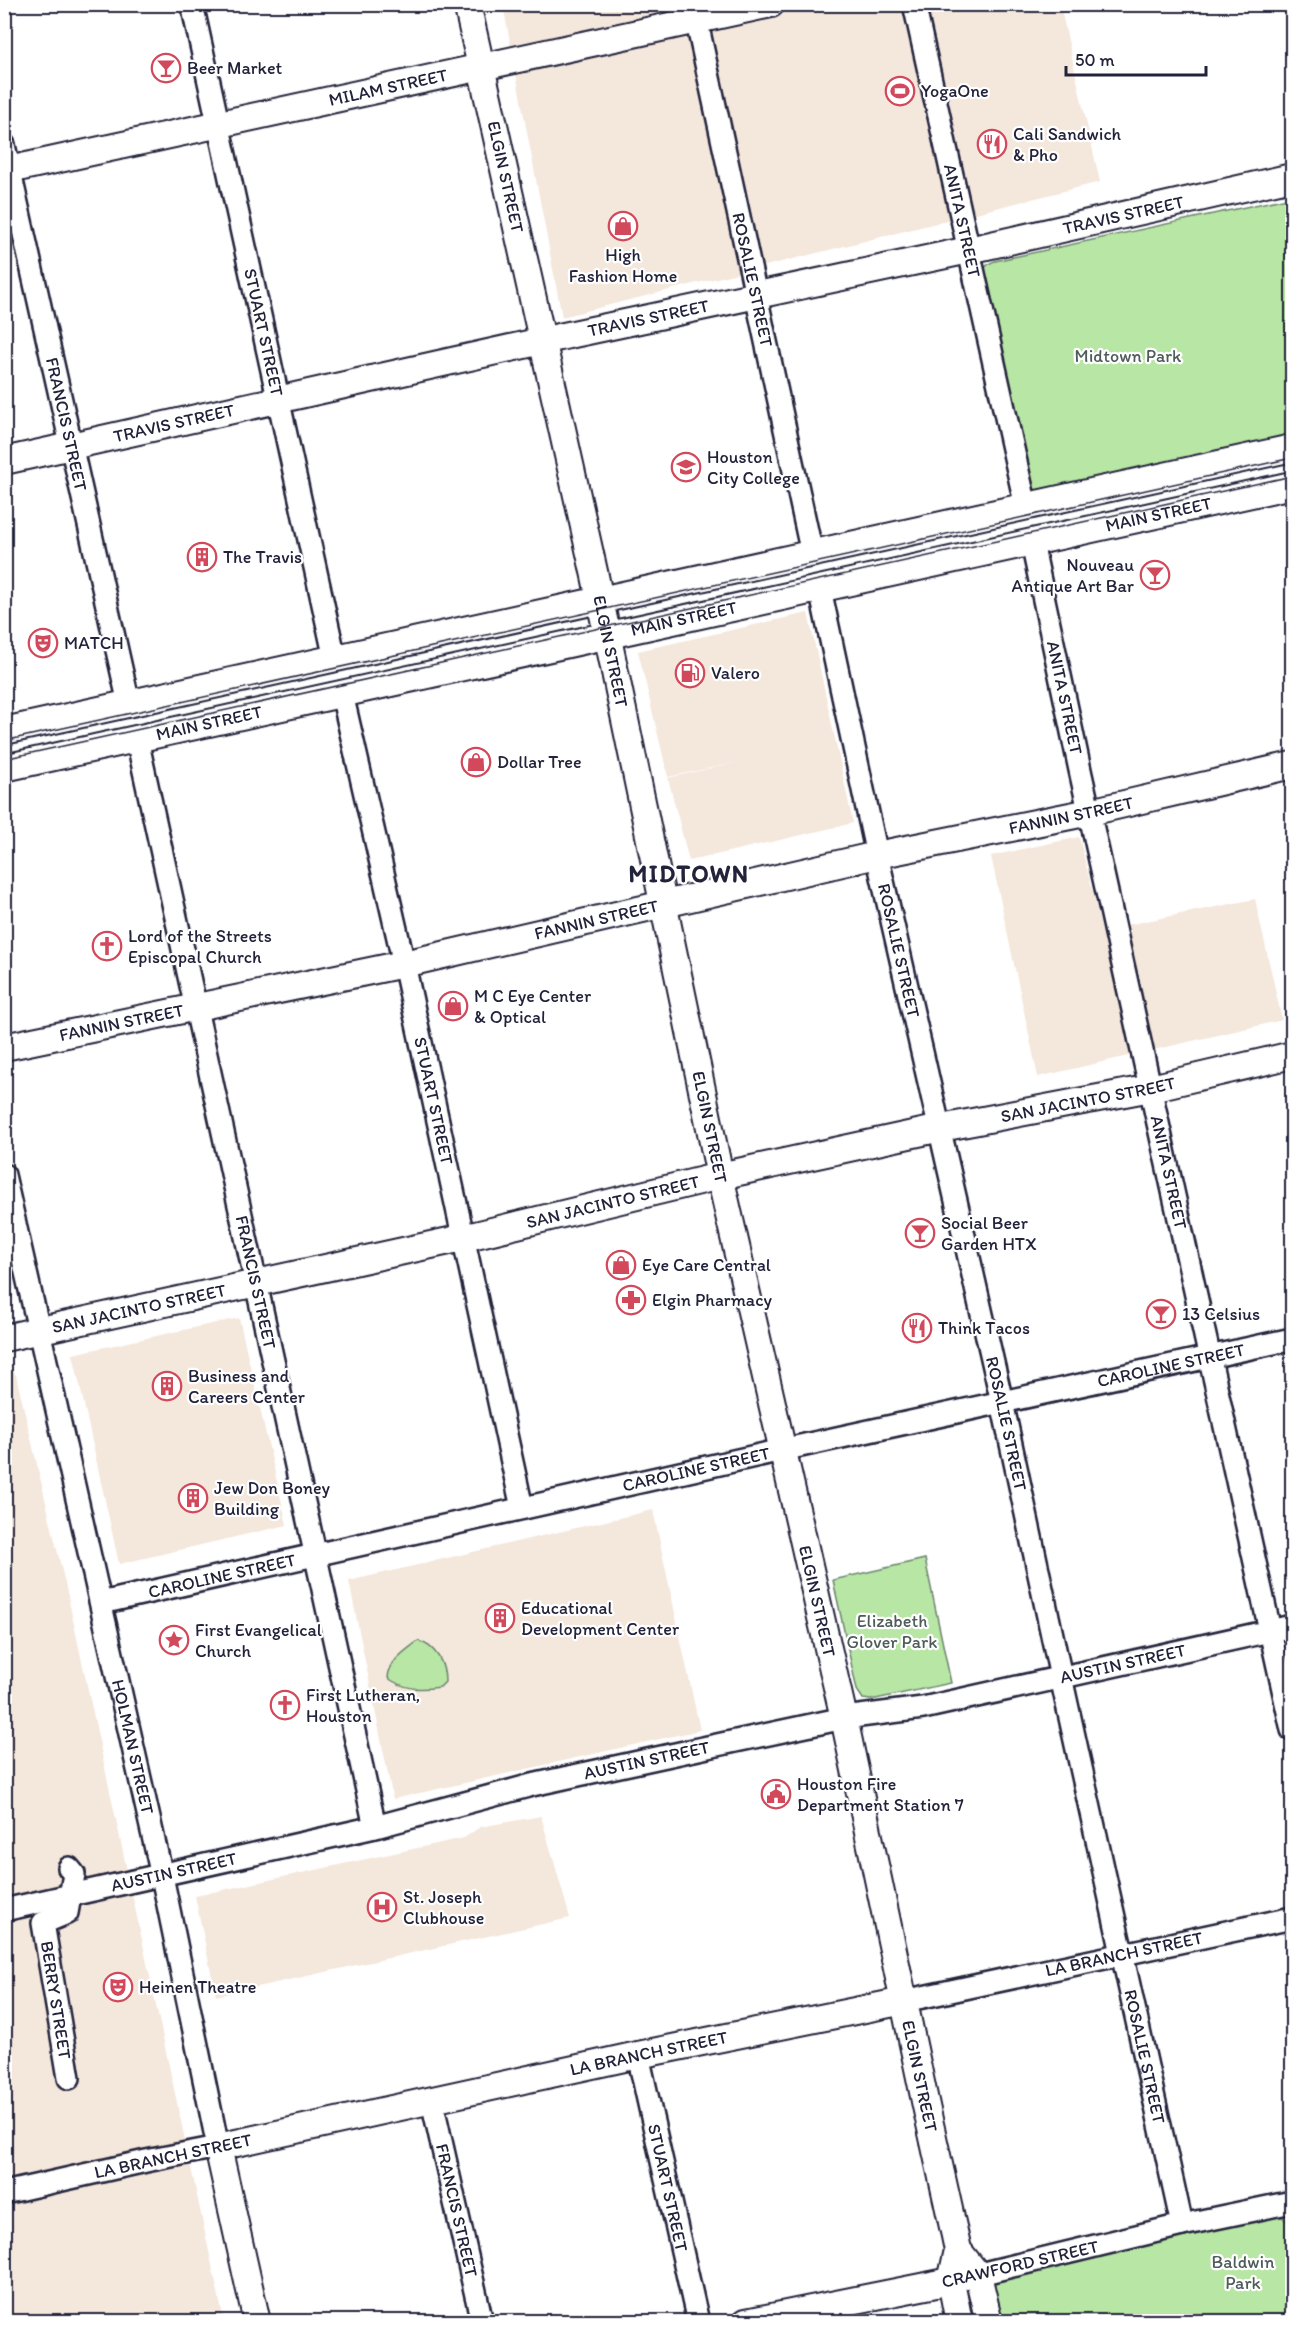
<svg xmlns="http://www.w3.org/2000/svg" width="1297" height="2326" font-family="Itim,sans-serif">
<rect width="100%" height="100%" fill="#fff"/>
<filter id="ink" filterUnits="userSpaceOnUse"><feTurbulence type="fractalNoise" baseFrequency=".0167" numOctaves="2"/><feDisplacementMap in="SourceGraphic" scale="12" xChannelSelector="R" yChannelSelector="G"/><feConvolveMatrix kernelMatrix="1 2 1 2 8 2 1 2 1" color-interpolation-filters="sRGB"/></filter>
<g filter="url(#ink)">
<g fill="#f4e7dc">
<path d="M883 4 885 11 911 4 1060 5 1100 182 562 317 503 5Z"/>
<path d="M808 613 853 823 689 861 668 778 747 760 668 777 638 651Z"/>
<path d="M1079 837 1102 930 1255 899 1282 1020 1038 1077 991 856Z"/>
<path d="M239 1318 287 1525 119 1564 73 1354Z"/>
<path d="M4 1366H8L16 1375 67 1592 224 2321H5Z"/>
<path d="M653 1510 700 1730 393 1799 349 1581Z"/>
<path d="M541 1816 570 1918 216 1996 195 1896 464 1838 480 1827Z"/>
</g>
<g fill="#b8e6a4" stroke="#6d8470" stroke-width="1.5">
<path d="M1292 197V444L1040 494 1029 483 982 277C984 268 986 264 995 261Z"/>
<path d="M925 1559 951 1683 871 1700 863 1699 857 1690 833 1580Z"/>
<path d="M418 1641C436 1646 445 1663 445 1682L440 1687C420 1690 405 1690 388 1678 389 1661 405 1651 418 1641Z"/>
<path d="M1280 2215 1292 2226V2321H995L986 2282 1186 2232Z"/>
</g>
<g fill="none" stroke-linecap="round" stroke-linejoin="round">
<g stroke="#22223b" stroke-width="26">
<g id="minor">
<path id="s1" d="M192 4 335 659"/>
<path id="s2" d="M693 4 812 554"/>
<path id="s3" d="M914 4 1026 507"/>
<path id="s4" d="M4 145 129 704"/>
<path id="s5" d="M1032 543 1080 770 1292 1730"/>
<path id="s6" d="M820 589 877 855 1002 1402 1061 1677 1182 2225"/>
<path id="s7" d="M342 694 404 964 522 1508"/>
<path id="s8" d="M137 739 375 1827"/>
<path id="s9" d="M4 1175 162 1876 218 2147 146 2161 4 2193"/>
<path id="s10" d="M101 1603 782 1450 1292 1339"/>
<path id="s11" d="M4 1910 375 1827 532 1785 703 1748 844 1718 923 1708 1292 1626"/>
<path id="s12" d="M904 2001 1292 1918"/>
<path id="s13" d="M638 2055 698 2322"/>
<path d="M69 2078 43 1923 67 1913 74 1874 69 1868"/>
<path id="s14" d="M432 2101 482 2322"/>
<path d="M963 2278 1182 2225 1292 2202"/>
</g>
</g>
<g stroke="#22223b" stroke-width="30">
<g id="major">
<path id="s15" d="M467 4 595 576 720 1176 844 1718 926 2106 955 2236 958 2250 951 2281 959 2322"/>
<path id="s16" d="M4 171 771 4"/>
<path id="s17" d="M4 461 564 336 969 250 1292 177"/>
<path d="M4 731 1292 448"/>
<path id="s18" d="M4 768 1292 485"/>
<path id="s19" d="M4 1047 404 964 877 855 1090 812 1292 765"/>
<path id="s20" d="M4 1338 463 1238 720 1176 941 1128 1151 1088 1292 1055"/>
<path d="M958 2250 978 2275 989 2322"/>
<path id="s21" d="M257 2322 218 2147 638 2055 904 2001"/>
<path d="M746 2322 951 2281"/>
</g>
</g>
<use href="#minor" stroke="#fff" stroke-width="21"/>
<use href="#major" stroke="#fff" stroke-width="26"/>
<g stroke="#22223b" stroke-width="1.5">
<path d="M4 741 1292 458"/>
<path d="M4 759 1292 476"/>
</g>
</g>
</g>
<defs>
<g id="bar-ring" transform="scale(1.5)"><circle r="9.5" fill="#fff" stroke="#d1495b" stroke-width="1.5"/><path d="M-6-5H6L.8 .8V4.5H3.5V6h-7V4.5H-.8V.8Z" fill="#d1495b"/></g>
<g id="stadium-ring" transform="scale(1.5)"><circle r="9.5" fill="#fff" stroke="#d1495b" stroke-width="1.5"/><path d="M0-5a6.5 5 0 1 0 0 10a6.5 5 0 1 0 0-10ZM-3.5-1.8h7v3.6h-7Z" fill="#d1495b"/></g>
<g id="restaurant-ring" transform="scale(1.5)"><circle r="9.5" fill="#fff" stroke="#d1495b" stroke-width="1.5"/><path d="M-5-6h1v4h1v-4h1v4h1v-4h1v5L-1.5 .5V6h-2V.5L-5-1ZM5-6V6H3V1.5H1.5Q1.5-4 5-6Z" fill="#d1495b"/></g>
<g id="shop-ring" transform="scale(1.5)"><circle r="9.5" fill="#fff" stroke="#d1495b" stroke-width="1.5"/><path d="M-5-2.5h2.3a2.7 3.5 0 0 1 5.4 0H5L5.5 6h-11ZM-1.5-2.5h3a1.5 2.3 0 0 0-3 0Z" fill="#d1495b"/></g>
<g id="university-ring" transform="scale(1.5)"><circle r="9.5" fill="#fff" stroke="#d1495b" stroke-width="1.5"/><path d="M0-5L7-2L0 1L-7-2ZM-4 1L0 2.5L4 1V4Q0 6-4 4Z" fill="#d1495b"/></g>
<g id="building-ring" transform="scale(1.5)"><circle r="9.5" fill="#fff" stroke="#d1495b" stroke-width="1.5"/><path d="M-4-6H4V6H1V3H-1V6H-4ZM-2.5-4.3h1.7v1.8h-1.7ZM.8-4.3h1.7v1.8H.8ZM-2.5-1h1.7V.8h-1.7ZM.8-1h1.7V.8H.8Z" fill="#d1495b"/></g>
<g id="theatre-ring" transform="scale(1.5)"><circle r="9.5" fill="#fff" stroke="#d1495b" stroke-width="1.5"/><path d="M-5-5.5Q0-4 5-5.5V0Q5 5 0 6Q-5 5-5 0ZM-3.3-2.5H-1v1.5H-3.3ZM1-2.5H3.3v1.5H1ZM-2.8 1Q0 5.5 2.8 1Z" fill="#d1495b"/></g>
<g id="fuel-ring" transform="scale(1.5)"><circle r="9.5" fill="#fff" stroke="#d1495b" stroke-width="1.5"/><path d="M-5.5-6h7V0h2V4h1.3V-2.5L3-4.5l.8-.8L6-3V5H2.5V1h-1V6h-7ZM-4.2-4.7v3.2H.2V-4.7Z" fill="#d1495b"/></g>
<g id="church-ring" transform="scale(1.5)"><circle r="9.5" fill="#fff" stroke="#d1495b" stroke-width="1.5"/><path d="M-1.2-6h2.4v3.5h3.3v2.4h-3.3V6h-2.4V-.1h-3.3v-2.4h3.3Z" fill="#d1495b"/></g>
<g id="pharmacy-ring" transform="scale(1.5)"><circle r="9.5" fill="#fff" stroke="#d1495b" stroke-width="1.5"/><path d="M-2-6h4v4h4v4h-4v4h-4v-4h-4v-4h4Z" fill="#d1495b"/></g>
<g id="sight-ring" transform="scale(1.5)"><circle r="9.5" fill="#fff" stroke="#d1495b" stroke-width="1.5"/><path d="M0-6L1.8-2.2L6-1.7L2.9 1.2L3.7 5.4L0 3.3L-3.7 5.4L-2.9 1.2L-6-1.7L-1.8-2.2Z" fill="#d1495b"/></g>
<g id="civic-ring" transform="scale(1.5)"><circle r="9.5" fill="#fff" stroke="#d1495b" stroke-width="1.5"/><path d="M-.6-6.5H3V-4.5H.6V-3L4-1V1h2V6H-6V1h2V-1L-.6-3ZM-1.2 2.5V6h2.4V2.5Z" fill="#d1495b"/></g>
<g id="hospital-ring" transform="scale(1.5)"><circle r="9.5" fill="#fff" stroke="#d1495b" stroke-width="1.5"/><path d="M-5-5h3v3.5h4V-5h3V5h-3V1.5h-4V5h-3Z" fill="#d1495b"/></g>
</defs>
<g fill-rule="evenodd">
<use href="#bar-ring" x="166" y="68"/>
<use href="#stadium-ring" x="900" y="91"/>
<use href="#restaurant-ring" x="992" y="144"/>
<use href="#shop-ring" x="623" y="226"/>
<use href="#university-ring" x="686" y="467"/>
<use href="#building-ring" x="202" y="557"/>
<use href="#bar-ring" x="1155" y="575"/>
<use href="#theatre-ring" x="43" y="643"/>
<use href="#fuel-ring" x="690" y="673"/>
<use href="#shop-ring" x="476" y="762"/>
<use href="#church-ring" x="107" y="946"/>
<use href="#shop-ring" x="453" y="1006"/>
<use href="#bar-ring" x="920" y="1233"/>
<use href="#shop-ring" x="621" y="1265"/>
<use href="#pharmacy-ring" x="631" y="1300"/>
<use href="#bar-ring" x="1161" y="1314"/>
<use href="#restaurant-ring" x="917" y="1328"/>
<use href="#building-ring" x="167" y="1386"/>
<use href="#building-ring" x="193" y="1498"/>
<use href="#building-ring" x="500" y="1618"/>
<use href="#sight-ring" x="174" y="1640"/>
<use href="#church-ring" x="285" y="1705"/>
<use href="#civic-ring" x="776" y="1794"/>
<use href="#hospital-ring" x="382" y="1907"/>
<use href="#theatre-ring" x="118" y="1987"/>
</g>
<g text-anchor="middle" stroke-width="4.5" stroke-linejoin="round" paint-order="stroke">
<g font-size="18" fill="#22223b" stroke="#fff" text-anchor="start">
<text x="187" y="74">Beer Market</text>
<text x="921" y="97">YogaOne</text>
<text x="1013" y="140">Cali Sandwich<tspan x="1013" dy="21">&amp; Pho</tspan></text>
<text x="623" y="261" text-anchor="middle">High<tspan x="623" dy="21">Fashion Home</tspan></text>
<text x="707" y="463">Houston<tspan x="707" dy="21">City College</tspan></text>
<text x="223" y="563">The Travis</text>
<text x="1134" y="571" text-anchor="end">Nouveau<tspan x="1134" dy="21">Antique Art Bar</tspan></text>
<text x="64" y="649">MATCH</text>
<text x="711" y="679">Valero</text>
<text x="497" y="768">Dollar Tree</text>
<text x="128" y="942">Lord of the Streets<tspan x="128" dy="21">Episcopal Church</tspan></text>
<text x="474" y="1002">M C Eye Center<tspan x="474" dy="21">&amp; Optical</tspan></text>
<text x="941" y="1229">Social Beer<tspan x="941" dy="21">Garden HTX</tspan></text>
<text x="642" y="1271">Eye Care Central</text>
<text x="652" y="1306">Elgin Pharmacy</text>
<text x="1182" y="1320">13 Celsius</text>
<text x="938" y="1334">Think Tacos</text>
<text x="188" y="1382">Business and<tspan x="188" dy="21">Careers Center</tspan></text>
<text x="214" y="1494">Jew Don Boney<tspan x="214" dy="21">Building</tspan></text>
<text x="521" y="1614">Educational<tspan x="521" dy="21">Development Center</tspan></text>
<text x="195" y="1636">First Evangelical<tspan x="195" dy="21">Church</tspan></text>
<text x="306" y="1701">First Lutheran,<tspan x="306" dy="21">Houston</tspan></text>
<text x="797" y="1790">Houston Fire<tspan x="797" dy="21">Department Station 7</tspan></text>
<text x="403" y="1903">St. Joseph<tspan x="403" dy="21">Clubhouse</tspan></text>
<text x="139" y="1993">Heinen Theatre</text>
</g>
<g font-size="18" fill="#22223b" stroke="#fff">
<text dy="6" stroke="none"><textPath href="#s16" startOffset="393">MILAM STREET</textPath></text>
<text dy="6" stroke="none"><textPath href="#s15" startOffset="177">ELGIN STREET</textPath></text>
<text dy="6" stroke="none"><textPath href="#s17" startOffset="1146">TRAVIS STREET</textPath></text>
<text dy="6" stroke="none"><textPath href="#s3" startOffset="222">ANITA STREET</textPath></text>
<text dy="6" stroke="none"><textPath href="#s2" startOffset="282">ROSALIE STREET</textPath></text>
<text dy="6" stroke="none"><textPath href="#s17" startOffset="660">TRAVIS STREET</textPath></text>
<text dy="6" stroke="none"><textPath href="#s1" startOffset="336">STUART STREET</textPath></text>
<text dy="6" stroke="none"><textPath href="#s4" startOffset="286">FRANCIS STREET</textPath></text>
<text dy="6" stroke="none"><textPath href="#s17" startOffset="174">TRAVIS STREET</textPath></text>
<text dy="6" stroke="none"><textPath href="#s18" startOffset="1182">MAIN STREET</textPath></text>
<text dy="6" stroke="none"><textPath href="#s18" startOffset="696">MAIN STREET</textPath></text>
<text dy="6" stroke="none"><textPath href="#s15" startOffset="663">ELGIN STREET</textPath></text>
<text dy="6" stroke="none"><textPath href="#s5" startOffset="158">ANITA STREET</textPath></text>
<text dy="6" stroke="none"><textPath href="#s18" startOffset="210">MAIN STREET</textPath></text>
<text dy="6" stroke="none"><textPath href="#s19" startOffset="1092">FANNIN STREET</textPath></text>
<text dy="6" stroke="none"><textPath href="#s19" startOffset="606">FANNIN STREET</textPath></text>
<text dy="6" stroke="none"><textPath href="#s6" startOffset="370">ROSALIE STREET</textPath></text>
<text dy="6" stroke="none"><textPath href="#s19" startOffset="120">FANNIN STREET</textPath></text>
<text dy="6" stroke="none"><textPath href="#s20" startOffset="1110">SAN JACINTO STREET</textPath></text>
<text dy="6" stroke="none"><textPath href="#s7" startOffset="417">STUART STREET</textPath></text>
<text dy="6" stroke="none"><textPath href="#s15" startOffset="1149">ELGIN STREET</textPath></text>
<text dy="6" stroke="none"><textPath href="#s5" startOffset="644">ANITA STREET</textPath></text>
<text dy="6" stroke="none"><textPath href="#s20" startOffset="624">SAN JACINTO STREET</textPath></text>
<text dy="6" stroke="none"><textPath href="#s8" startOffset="556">FRANCIS STREET</textPath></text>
<text dy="6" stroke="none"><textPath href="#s20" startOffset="138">SAN JACINTO STREET</textPath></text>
<text dy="6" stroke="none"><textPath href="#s10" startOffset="1096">CAROLINE STREET</textPath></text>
<text dy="6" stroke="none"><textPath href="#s6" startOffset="855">ROSALIE STREET</textPath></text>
<text dy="6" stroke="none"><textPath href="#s10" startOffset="610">CAROLINE STREET</textPath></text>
<text dy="6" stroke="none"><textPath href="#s10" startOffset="124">CAROLINE STREET</textPath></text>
<text dy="6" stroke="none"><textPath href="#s15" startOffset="1635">ELGIN STREET</textPath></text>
<text dy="6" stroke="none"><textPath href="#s11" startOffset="1146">AUSTIN STREET</textPath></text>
<text dy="6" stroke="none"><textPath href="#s9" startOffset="586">HOLMAN STREET</textPath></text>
<text dy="6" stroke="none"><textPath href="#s11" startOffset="660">AUSTIN STREET</textPath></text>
<text dy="6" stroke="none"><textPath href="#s11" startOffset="174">AUSTIN STREET</textPath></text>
<text dy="6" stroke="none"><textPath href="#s12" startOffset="225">LA BRANCH STREET</textPath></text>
<text transform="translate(56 2000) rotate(81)" y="6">BERRY STREET</text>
<text dy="6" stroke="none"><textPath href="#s21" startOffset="620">LA BRANCH STREET</textPath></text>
<text dy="6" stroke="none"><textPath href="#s6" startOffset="1503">ROSALIE STREET</textPath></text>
<text dy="6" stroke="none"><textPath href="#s15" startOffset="2121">ELGIN STREET</textPath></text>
<text transform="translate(173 2156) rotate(-12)" y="6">LA BRANCH STREET</text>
<text dy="6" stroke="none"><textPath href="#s13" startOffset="136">STUART STREET</textPath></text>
<text dy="6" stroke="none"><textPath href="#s14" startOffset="112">FRANCIS STREET</textPath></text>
<text transform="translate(1020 2264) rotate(-13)" y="6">CRAWFORD STREET</text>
</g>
<g font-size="18" fill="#4f5d5a" stroke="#fff">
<text x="1128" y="362">Midtown Park</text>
<text x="892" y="1627">Elizabeth<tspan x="892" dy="21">Glover Park</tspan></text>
<text x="1243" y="2268">Baldwin<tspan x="1243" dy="21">Park</tspan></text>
</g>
<g font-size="24" font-weight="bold" letter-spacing="1.5" fill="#22223b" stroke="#fff">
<text x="689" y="882">MIDTOWN</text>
</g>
</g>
<rect width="1297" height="2326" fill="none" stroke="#fff" stroke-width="24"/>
<rect x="12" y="12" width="1273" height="2302" fill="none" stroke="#22223b" stroke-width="2" filter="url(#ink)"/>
<path d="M1066 66v9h140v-9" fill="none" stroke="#22223b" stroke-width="3"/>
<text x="1075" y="66" font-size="18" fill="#22223b" stroke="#ffffff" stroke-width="4.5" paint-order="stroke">50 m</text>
</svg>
